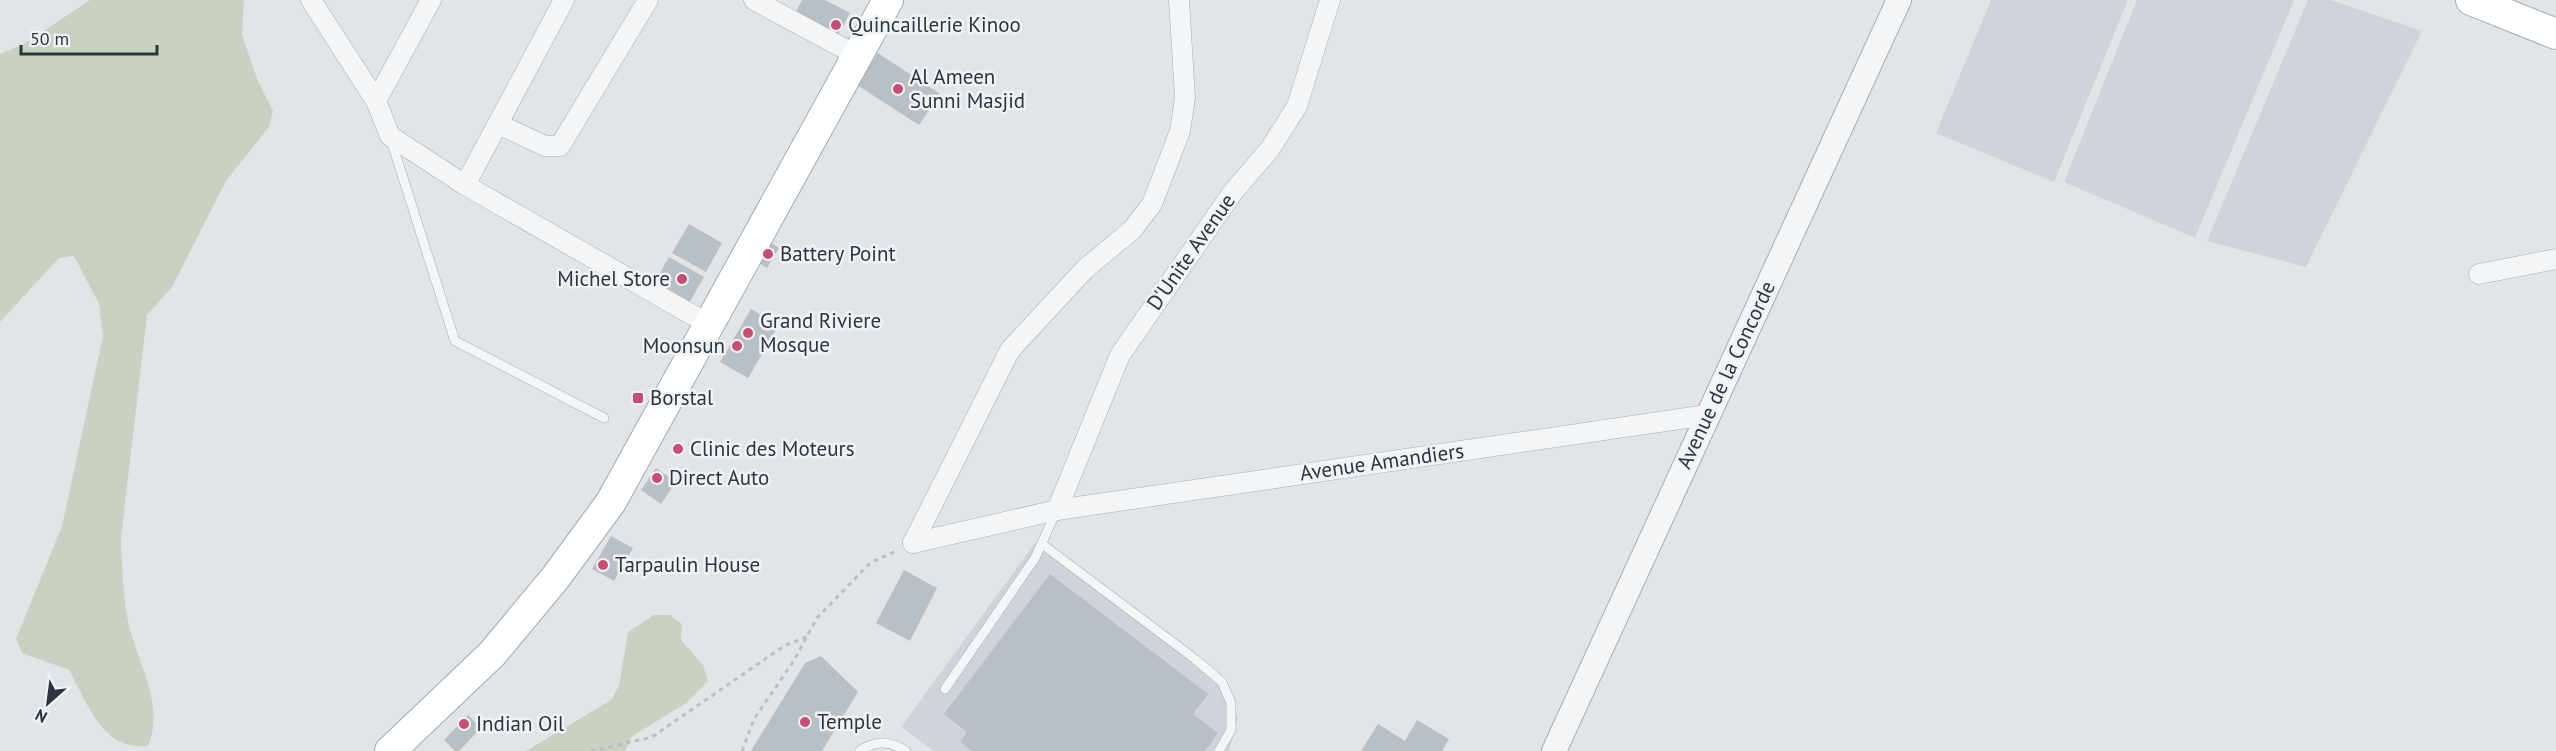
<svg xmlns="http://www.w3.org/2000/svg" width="2556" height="751" font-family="'PT Sans',sans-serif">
<rect width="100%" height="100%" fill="#e1e5e8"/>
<g fill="#cfd4da">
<path d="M1991 0H2128L2054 182 1936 133Z"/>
<path d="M2137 0H2294L2195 238 2064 182Z"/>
<path d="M2308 0H2331L2422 31 2306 267 2207 241Z"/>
<path d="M1035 543 1224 680 1238 718 1229 751H934L901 727Z"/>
</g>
<g fill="#c9d2c2">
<path d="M90 0H244L242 35 258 81 273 111 269 127 226 181 172 287 147 315 121 538C122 568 123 597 129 626 139 664 165 707 148 746 102 751 88 704 69 670L22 653 16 639 62 526 103 336 99 304 74 256 59 258 0 322V54L24 44Z"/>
<path d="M654 615H670L682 624 681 640 703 665 708 681 686 703 631 737 625 751H526L611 700 619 686 628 632Z"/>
</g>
<g fill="#b8bfc5">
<path d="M802 0H825L850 13 832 46 790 23Z"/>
<path d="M878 53 940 94 919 125 857 85Z"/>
<path d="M689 224 722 243 706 272 672 253Z"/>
<path d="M768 241 779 248 767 268 756 261Z"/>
<path d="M669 257 704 277 688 305 653 285Z"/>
<path d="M751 309 779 325 748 378 720 362Z"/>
<path d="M656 468 676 482 661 504 641 490Z"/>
<path d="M611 536 633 548 614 581 592 569Z"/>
<path d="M904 570 937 588 910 641 876 623Z"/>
<path d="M1050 574 1208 694 1193 714 1218 733 1205 751H972L960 742 967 732 944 714Z"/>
<path d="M821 656 858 692 822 751H751L805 663Z"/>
<path d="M468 715 481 728 459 751H455L444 740Z"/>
<path d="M1417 720 1449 739 1442 751H1361L1378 724 1405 741Z"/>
</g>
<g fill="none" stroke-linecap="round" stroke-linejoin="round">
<g stroke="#a6adb2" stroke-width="10">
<g id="service">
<path d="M391 140 455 341 604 418"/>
<path d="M1042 544 1195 659 1222 682 1231 703V730L1219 751"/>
<path d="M945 689 1035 558 1056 512"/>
<path d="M860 751C875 740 891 741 906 751"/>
</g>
</g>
<g stroke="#a6adb2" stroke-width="21">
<g id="minor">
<path d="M311 0 376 101 390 136 465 185 710 325"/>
<path d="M754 0 858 56"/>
<path d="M376 101 431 0"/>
<path d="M498 124 545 146H560L648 0"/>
<path d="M465 185 564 0"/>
<path d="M2479 274 2556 259"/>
<path d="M1057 510 1120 355 1233 192 1270 149 1297 106 1330 0"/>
<path d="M913 543 1057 510 1707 415"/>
<path d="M913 543 1010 350 1085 269 1132 230 1152 204 1180 131 1185 98 1179 0"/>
</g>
</g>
<g stroke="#a6adb2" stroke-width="26">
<path id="tertiary" d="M1554 751 1899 0"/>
</g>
<g stroke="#a1abb3" stroke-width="32">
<g id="primary">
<path d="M2471 0 2556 34"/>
<path d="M390 751 492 654 556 577 611 502 888 0"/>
</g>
</g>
<g stroke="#bbbfc3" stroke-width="3" stroke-dasharray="4.5 4.5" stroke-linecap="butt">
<path d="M591 751 652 737 784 646 806 637"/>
<path d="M742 751 754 719 793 662 817 618 870 563 896 551"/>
</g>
<use href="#service" stroke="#f3f5f7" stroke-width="9"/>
<use href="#minor" stroke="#f3f5f7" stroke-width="20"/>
<use href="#tertiary" stroke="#f3f5f7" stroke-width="24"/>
<use href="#primary" stroke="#fff" stroke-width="30"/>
</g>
<g fill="#c44f72" stroke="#f0f3f6" stroke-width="2">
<circle cx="836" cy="25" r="6"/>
<circle cx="898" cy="89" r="6"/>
<circle cx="768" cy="254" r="6"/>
<circle cx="682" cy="279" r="6"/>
<circle cx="748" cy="333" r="6"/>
<circle cx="737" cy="346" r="6"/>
<rect x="632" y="392" width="12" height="12" rx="3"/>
<circle cx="678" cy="449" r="6"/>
<circle cx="657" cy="478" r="6"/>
<circle cx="603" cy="565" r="6"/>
<circle cx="805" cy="722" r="6"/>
<circle cx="464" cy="724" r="6"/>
</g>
<g text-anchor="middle" stroke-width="5" stroke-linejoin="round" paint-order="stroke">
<g font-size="21" fill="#2a353f" stroke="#f0f3f6" text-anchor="start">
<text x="848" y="32">Quincaillerie Kinoo</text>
<text x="910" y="84">Al Ameen<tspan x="910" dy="24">Sunni Masjid</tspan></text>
<text x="780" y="261">Battery Point</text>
<text x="670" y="286" text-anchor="end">Michel Store</text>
<text x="760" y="328">Grand Riviere<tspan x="760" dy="24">Mosque</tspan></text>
<text x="725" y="353" text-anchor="end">Moonsun</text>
<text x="650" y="405">Borstal</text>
<text x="690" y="456">Clinic des Moteurs</text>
<text x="669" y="485">Direct Auto</text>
<text x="615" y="572">Tarpaulin House</text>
<text x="817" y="729">Temple</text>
<text x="476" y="731">Indian Oil</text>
</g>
<g font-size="21" fill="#2a353f" stroke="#f0f3f6">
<text transform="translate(1191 252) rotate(-55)" y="7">D'Unite Avenue</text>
<text transform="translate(1726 375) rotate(-65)" y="7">Avenue de la Concorde</text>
<text transform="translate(1382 462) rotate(-8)" y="7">Avenue Amandiers</text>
</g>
</g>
<g transform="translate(48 703) rotate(208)" stroke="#f0f3f6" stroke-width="4.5" paint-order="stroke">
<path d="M0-4.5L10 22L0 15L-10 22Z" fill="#2a353f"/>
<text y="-9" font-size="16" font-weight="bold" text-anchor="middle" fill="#2a353f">N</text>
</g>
<path d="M21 45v9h136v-9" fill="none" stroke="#2a353f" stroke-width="3"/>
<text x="30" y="45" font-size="18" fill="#2a353f" stroke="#f0f3f6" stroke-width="4.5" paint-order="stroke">50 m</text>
</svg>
